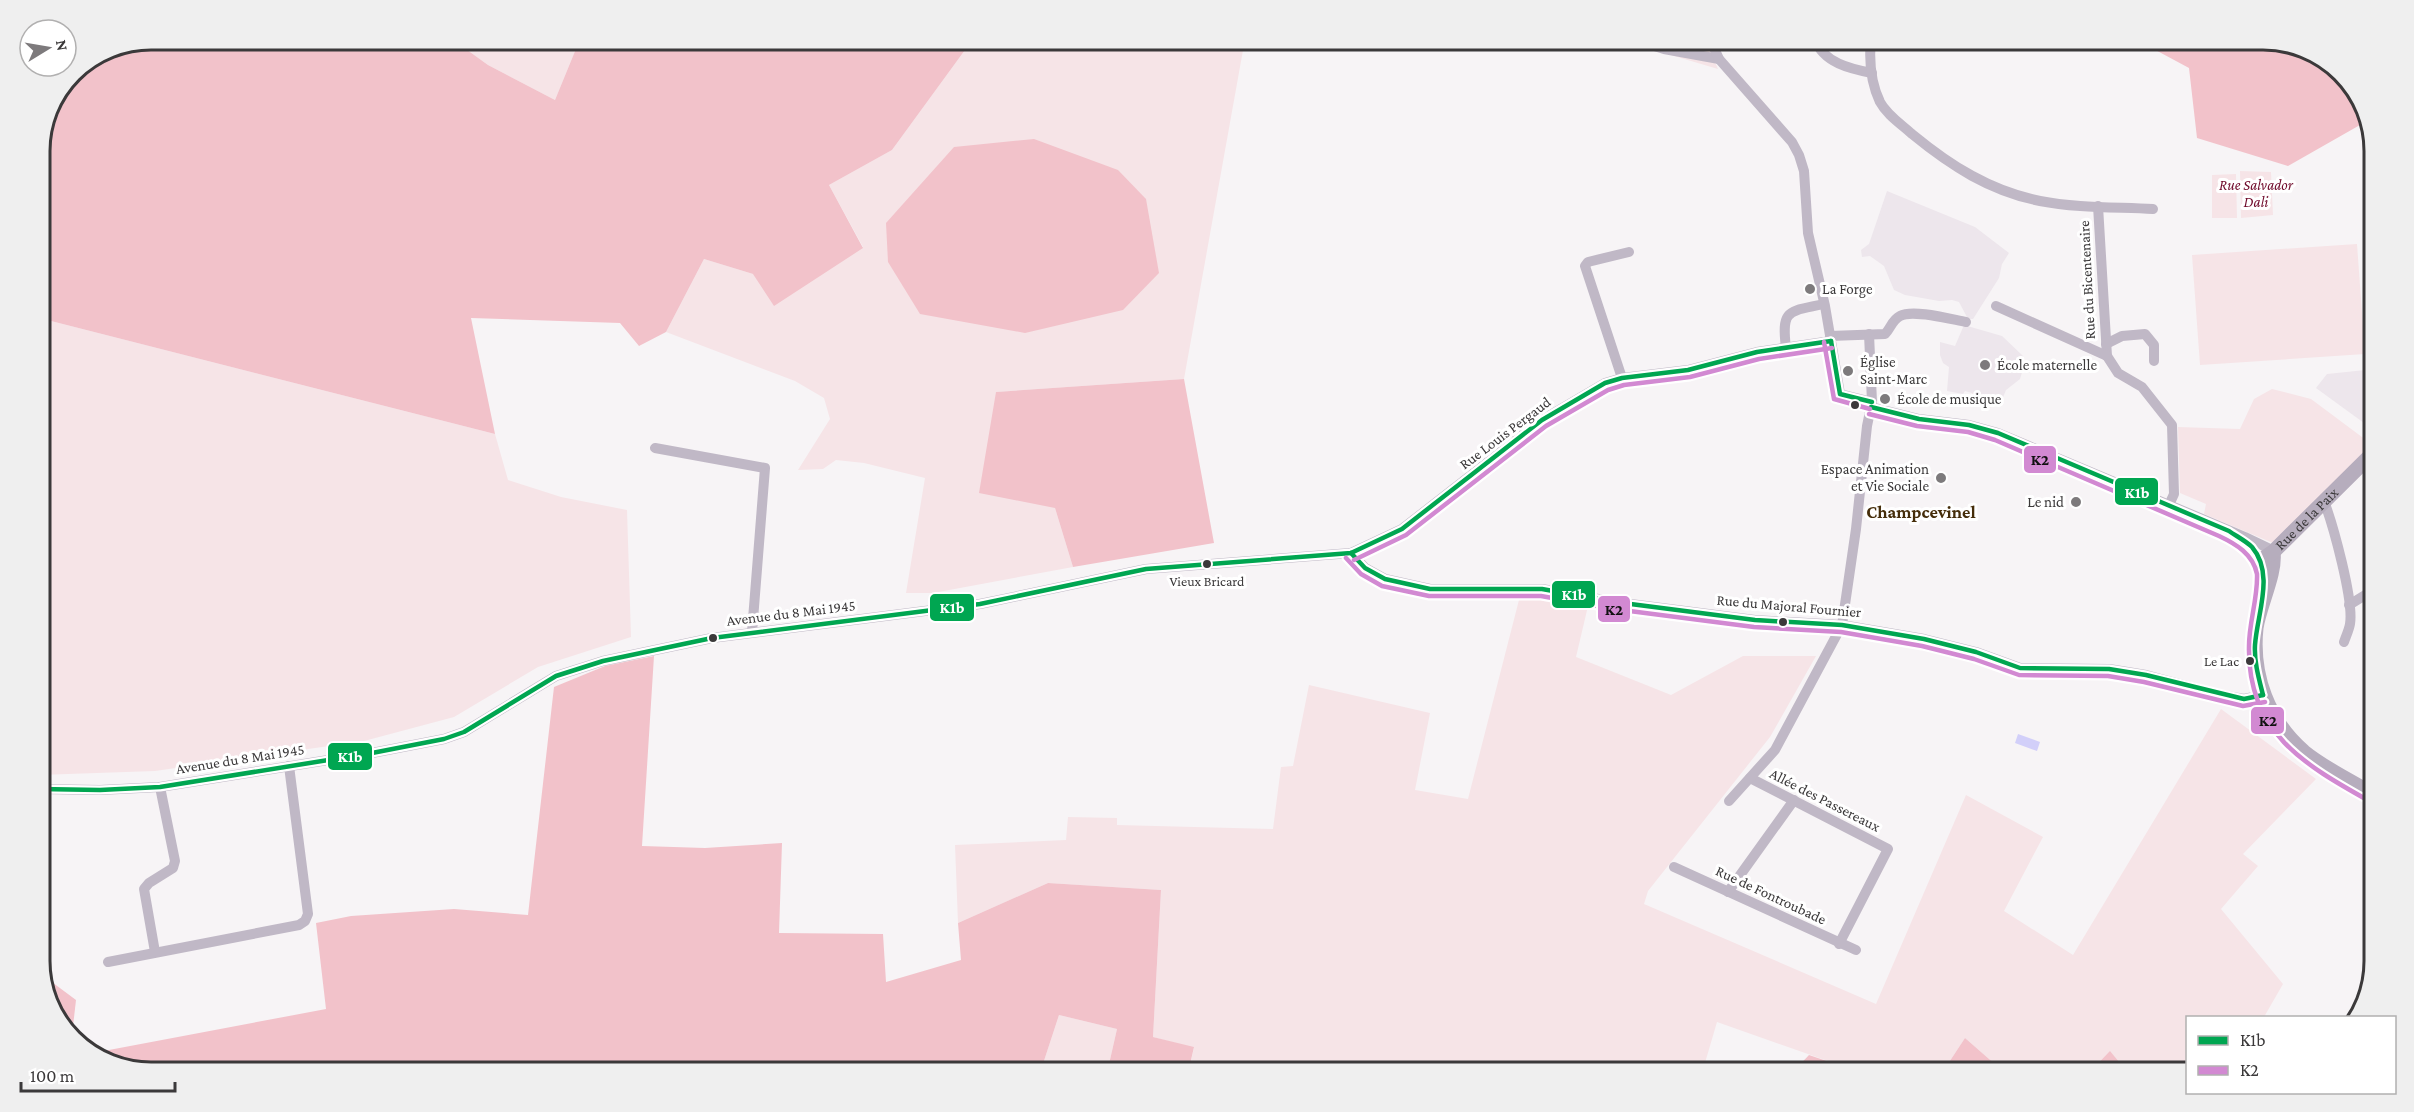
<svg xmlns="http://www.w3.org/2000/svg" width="2414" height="1112" font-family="'Crimson Pro',serif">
<rect width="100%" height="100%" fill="#f7f4f6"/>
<g fill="#ede6ec">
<path d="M1887 191 1975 227 2009 253 2002 264 1999 278 1973 319H1968L1959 302 1952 300 1939 301 1905 295 1894 290 1884 266 1870 256 1862 257 1861 250 1869 244Z"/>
<path d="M1964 325 2002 336 2023 356V369L2020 379 2006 390 2001 402 1965 391 1963 394 1947 391 1949 367 1943 363 1940 355V342L1955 346Z"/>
<path d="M2375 369V431L2316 388 2327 374Z"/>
</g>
<g fill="#f6e4e7">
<path d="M452 39H580L555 100 488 65Z"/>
<path d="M973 39H1245L1184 379 996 392 1055 508 1073 567 933 593H906L925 478 864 463 836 460 823 469 798 470 830 419 824 398 795 381 666 332 704 259 753 274 863 247 829 185 892 150Z"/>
<path d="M1617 39H1705L1718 69Z"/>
<path d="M2240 171 2271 172 2273 215 2241 218Z"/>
<path d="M2236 174 2237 218H2212V175Z"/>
<path d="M2357 244 2365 354 2200 365 2192 255Z"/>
<path d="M51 321 495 434 508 480 561 497 627 510 631 637 538 667 454 717 364 741 155 771 39 775V334Z"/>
<path d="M2272 389 2311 399 2366 440 2368 448 2273 543 2204 514 2206 504 2180 493 2178 427 2240 429 2254 399Z"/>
<path d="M1972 393 1996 401 1995 405 1989 408 1982 400H1972Z"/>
<path d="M1520 596 1546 597 1588 606 1576 657 1671 695 1743 656H1816L1770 737 1648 891 1644 904 1876 1004 1966 795 2043 837 2004 911 2073 955 2221 709 2316 779 2243 854 2258 866 2221 909 2283 984 2264 1017 2188 1018 2187 1073H2128L2110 1052 2089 1073H2005L1965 1038 1942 1073H1862L1717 1022 1702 1073H1188L1194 1048 1153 1037 1161 890 1048 883 958 923 955 845 1066 840 1068 817 1117 818V825L1273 829 1281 767 1293 766 1309 685 1430 713 1415 790 1468 799Z"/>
<path d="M1059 1015 1117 1029 1107 1073H1040Z"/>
</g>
<g fill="#f2c2ca">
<path d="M151 39H452L488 65 555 100 580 39H973L892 150 829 185 863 248 774 306 753 274 704 259 666 332 639 346 620 323 471 318 495 434 51 321 39 334V144L72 72 108 47Z"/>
<path d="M2135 39H2263L2306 48 2356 88 2367 121 2288 166 2197 138 2189 68Z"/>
<path d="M1034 139 1118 170 1146 199 1159 273 1123 310 1025 333 920 314 888 262 886 223 954 147Z"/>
<path d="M1184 379 1214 543 1073 567 1055 508 979 493 996 392Z"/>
<path d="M654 656 642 846 705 848 782 843 779 933 883 934 886 982 961 960 958 923 1048 883 1161 890 1153 1037 1194 1047 1188 1073H1107L1117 1029 1059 1015 1040 1073H151L108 1064 93 1053 326 1009 316 923 351 916 454 909 528 915 554 687 605 666Z"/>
<path d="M41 974 76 1000 72 1035 58 1024Z"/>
<path d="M1965 1038 2005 1073H1942Z"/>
<path d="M2110 1051 2128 1073H2089Z"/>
<path d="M1809 1055 1862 1073H1792Z"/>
</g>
<path fill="#d2cff9" d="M2018 734 2040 742 2037 751 2015 743Z"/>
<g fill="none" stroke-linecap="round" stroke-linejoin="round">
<g stroke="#c0b8c6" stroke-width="10">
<path d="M1632 39 1664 49 1719 59"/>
<path d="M1710 39 1719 59 1792 142 1799 155 1804 171 1808 233 1825 306 1840 394 1872 402"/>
<path d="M1815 39C1823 63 1851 69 1872 73"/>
<path d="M1871 39C1869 59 1871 83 1880 102 1887 115 1901 124 1912 134 1951 166 1990 191 2040 201 2076 208 2116 207 2153 209"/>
<path d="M2098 206 2107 356 2118 373 2142 387 2172 425 2174 494 2169 505"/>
<path d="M1996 306 2107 356"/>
<path d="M1830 336 1885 334C1891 328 1892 320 1900 316 1913 309 1950 319 1966 322"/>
<path d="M2106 344 2122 336 2145 334 2154 345V361"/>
<path d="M1786 348C1781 308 1789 312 1824 304"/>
<path d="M1622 378 1585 266 1588 262 1629 252"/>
<path d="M1871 407 1919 419 1969 425 1998 433 2245 537 2270 549 2273 552"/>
<path d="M655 448 765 468 752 632"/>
<path d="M2324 501C2333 525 2354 600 2350 624 2349 630 2346 636 2344 642"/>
<path d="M1351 553 1365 568 1385 579 1430 589H1542L1615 602 1755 620 1842 625 1924 639 1976 652 2020 668 2109 669 2146 675 2221 695 2244 699 2263 695"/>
<path d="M2349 605 2375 589"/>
<path d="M1750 778 1888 849 1839 944"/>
<path d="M39 789 100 790 160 787 372 753 444 739 464 732 556 676 603 661 712 638 980 604 1146 569 1351 553 1402 529 1542 420 1605 383 1622 378 1688 370 1757 352 1831 341"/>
<path d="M1729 801 1775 750 1842 625 1856 529 1867 426 1872 402 1869 334"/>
<path d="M1674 867 1856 950"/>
<path d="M1728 892 1794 800"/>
<path d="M155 952 144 889 149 883 173 868 175 861 160 787"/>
<path d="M108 962 299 925 305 921 308 914 289 766"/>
</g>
<g stroke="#b6adbd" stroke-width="15">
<path d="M2273 552C2276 573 2259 606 2256 628 2251 675 2268 721 2304 752 2325 769 2352 782 2375 795"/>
<path id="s1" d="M2264 584 2261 560 2273 552 2375 451"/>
</g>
<g stroke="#fff" stroke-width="9">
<g id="bus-1">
<path d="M1831 341 1840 394 1872 402"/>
<path d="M1871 407 1919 419 1969 425 1998 433 2229 531C2236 536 2246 541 2252 547 2275 574 2257 614 2255 645 2254 662 2259 679 2263 695"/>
<path d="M1351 553 1365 568 1385 579 1430 589H1542L1615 602 1755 620 1842 625 1924 639 1976 652 2020 668 2109 669 2146 675 2244 699 2263 695"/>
<path d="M39 789 100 790 160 787 372 753 444 739 464 732 556 676 603 661 712 638 980 604 1146 569 1351 553 1402 529 1542 420 1605 383 1622 378 1688 370 1757 352 1831 341"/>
</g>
</g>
<g stroke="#fff" stroke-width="9">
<g id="bus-2">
<path d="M1824 342 1834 399 1870 409"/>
<path d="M1869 414 1917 426 1968 432 1995 440 2219 536C2236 544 2253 554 2257 574 2258 598 2249 622 2249 646 2247 733 2305 765 2371 802"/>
<path d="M1346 558 1361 574 1382 586 1429 596H1541L1614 609 1754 627 1841 632 1922 646 1974 659 2019 675 2108 676 2144 682 2243 706 2265 702"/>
<path d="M1354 560 1406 535 1546 426 1608 390 1624 385 1690 377 1759 359 1832 348"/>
</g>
</g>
<use href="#bus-1" stroke="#00a651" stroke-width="4.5"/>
<use href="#bus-2" stroke="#d289d2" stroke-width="4.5"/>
</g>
<g fill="#7d7a7c" stroke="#fff" stroke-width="2">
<circle cx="1810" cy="289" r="6"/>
<circle cx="1985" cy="365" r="6"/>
<circle cx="1848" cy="371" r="6"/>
<circle cx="1885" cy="399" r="6"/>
<circle cx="1941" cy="478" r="6"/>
<circle cx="2076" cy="502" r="6"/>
</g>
<g fill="#3b393a" stroke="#fff" stroke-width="2">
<circle cx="1855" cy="405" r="5"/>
<circle cx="1207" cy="564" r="5"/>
<circle cx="1783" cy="622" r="5"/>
<circle cx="713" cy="638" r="5"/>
<circle cx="2250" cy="661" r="5"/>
</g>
<g text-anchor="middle" stroke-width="6" stroke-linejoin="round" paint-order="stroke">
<g font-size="14" fill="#3b393a" stroke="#fff">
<text x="1207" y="586">Vieux Bricard</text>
<text x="2239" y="666" text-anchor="end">Le Lac</text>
</g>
<g font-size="15" font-style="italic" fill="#6f092a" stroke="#fff">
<text x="2256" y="190">Rue Salvador<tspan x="2256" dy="17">Dali</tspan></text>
</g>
<g font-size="15" fill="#3b393a" stroke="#fff">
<text transform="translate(2087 280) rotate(-93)" y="5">Rue du Bicentenaire</text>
<text transform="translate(1505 433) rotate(-37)" y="5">Rue Louis Pergaud</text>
<text dy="5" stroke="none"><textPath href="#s1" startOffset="86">Rue de la Paix</textPath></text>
<text transform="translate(1789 606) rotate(5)" y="5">Rue du Majoral Fournier</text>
<text transform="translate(791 613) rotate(-7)" y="5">Avenue du 8 Mai 1945</text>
<text transform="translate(240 759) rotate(-9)" y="5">Avenue du 8 Mai 1945</text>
<text transform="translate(1825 800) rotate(27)" y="5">Allée des Passereaux</text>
<text transform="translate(1771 895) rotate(25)" y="5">Rue de Fontroubade</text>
</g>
<g font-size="15" fill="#3b393a" stroke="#fff" text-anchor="start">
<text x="1822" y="294">La Forge</text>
<text x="1860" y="367">Église<tspan x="1860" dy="17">Saint-Marc</tspan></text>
<text x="1997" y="370">École maternelle</text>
<text x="1897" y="404">École de musique</text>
<text x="1929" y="474" text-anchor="end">Espace Animation<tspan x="1929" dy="17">et Vie Sociale</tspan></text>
<text x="2064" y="507" text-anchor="end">Le nid</text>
</g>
<g font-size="18" font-weight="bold" fill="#452d0a" stroke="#fff">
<text x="1921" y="518">Champcevinel</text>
</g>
</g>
<path d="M0 0H2414V1112H0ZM151 50H2263A101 101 0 0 1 2364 151V961A101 101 0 0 1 2263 1062H151A101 101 0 0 1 50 961V151A101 101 0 0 1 151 50Z" fill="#efefef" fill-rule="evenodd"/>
<path fill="none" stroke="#3b393a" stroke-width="3" d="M151 50H2263A101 101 0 0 1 2364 151V961A101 101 0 0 1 2263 1062H151A101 101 0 0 1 50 961V151A101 101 0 0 1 151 50Z"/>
<g stroke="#fff" stroke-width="2">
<rect x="2023" y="445" width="34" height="29" rx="6" fill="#d289d2"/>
<rect x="2114" y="477" width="45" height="29" rx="6" fill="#00a651"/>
<rect x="1551" y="580" width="45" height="29" rx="6" fill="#00a651"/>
<rect x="929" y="593" width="46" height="29" rx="6" fill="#00a651"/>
<rect x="1597" y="595" width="34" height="28" rx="6" fill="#d289d2"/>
<rect x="2250" y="706" width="35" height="29" rx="6" fill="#d289d2"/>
<rect x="327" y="742" width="46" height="29" rx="6" fill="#00a651"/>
</g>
<g font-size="16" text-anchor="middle" font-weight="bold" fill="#fff">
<text x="2137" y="498">K1b</text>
<text x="1574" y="600">K1b</text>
<text x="952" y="613">K1b</text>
<text x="350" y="762">K1b</text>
</g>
<g font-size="16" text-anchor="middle" font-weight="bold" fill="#111">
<text x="2040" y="465">K2</text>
<text x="1614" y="615">K2</text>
<text x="2268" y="726">K2</text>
</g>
<rect x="2186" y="1016" width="210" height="78" fill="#ffffff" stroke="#b1b0b0" stroke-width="1.5"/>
<rect x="2198" y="1036" width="30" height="9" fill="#00a651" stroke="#b1b0b0" stroke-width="1.5"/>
<text x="2240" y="1046" font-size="18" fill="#3b393a">K1b</text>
<rect x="2198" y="1066" width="30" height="9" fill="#d289d2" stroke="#b1b0b0" stroke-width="1.5"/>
<text x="2240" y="1076" font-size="18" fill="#3b393a">K2</text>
<g transform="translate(48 48) rotate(79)"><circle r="28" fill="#ffffff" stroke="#b1b0b0" stroke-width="1.5"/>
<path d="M0-4.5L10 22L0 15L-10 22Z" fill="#7d7a7c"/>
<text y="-9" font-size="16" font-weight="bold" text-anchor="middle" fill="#3b393a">N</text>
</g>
<path d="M21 1082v9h154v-9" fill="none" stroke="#3b393a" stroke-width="3"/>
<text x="30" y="1082" font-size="18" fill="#3b393a" stroke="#ffffff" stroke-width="4.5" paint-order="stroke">100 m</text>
</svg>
